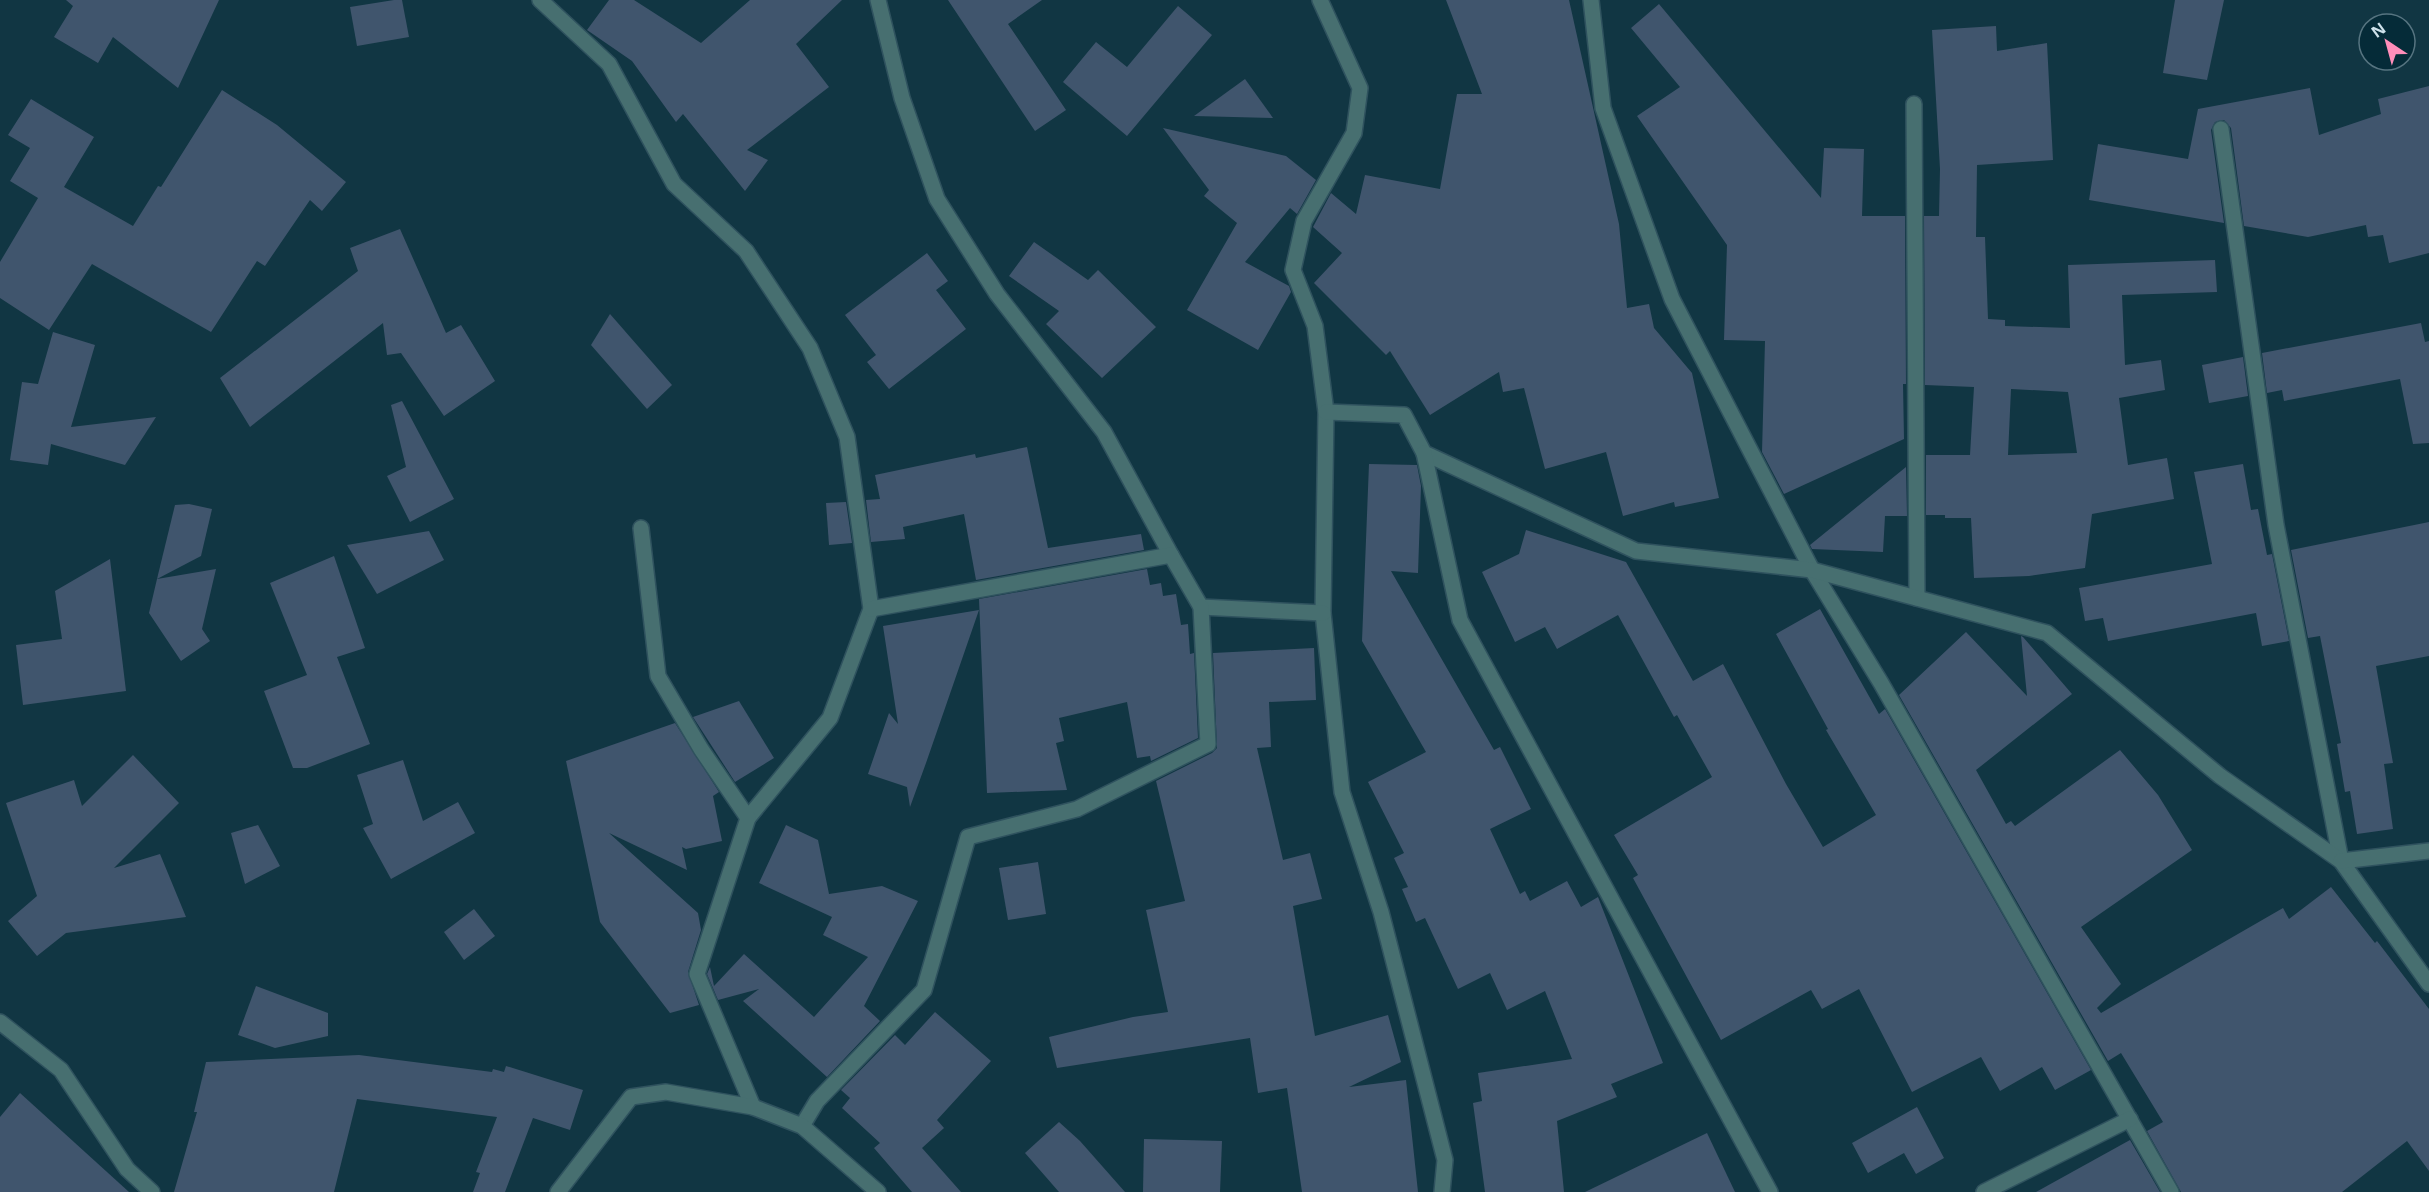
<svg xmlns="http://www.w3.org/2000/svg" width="2429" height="1192" font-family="'Noto Sans',sans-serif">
<rect width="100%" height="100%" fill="#113643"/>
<g fill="#40556d" fill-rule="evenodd">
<path d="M66 0H219L178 88 113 37 98 63 54 37 73 6Z"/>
<path d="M394 0H402L409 37 357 46 350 7Z"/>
<path d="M609 0H634L701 43 750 0H842L796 44 829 87 747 150 768 160 745 191 683 114 676 122 632 61 587 30Z"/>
<path d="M948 0H1042L1008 24 1066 110 1035 131Z"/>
<path d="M1446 0H1569L1619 224 1627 308 1649 304 1654 328 1692 373 1719 498 1675 507 1674 502 1623 516 1606 452 1545 469 1524 388 1503 392 1499 372 1430 415 1390 351 1386 355 1314 283 1342 253 1313 227 1331 193 1356 214 1365 175 1440 189 1457 94H1482Z"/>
<path d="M2175 0H2224L2207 80 2163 73Z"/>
<path d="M1659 4 1821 198 1824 148 1864 149 1862 216H1905L1906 384H1903L1904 439 1784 494 1762 452 1765 341 1724 340 1727 245 1637 116 1680 87 1631 28Z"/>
<path d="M1178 6 1212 35 1127 136 1063 82 1096 42 1127 67Z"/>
<path d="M1996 26 1997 51 2047 43 2053 160 1977 165 1976 237H1985L1988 319 2005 320V326L2070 328 2068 265 2215 260 2217 292 2122 295 2125 365 2161 360 2165 390 2119 398 2128 465 2167 458 2174 499 2092 514 2085 568 2029 576 1974 578 1971 518H1945V515H1926V455H1970L1974 387 1925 385 1924 216H1939L1940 169 1932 30ZM2011 389 2068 392 2077 453 2008 455Z"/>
<path d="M1245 79 1273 118 1194 116Z"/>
<path d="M2429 86V253L2389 263 2383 235 2368 237 2366 225 2308 237 2244 226 2231 128 2224 120 2215 122 2211 130 2224 223 2089 200 2098 144 2188 159 2198 109 2310 88 2319 135 2381 114 2378 99Z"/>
<path d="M222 90 277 125 346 182 322 211 310 200 265 266 257 261 211 332 92 264 49 330 0 298V262L38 198 10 181 30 148 8 135 31 99 94 137 64 187 133 226 158 186 161 187Z"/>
<path d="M1163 128 1286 156 1316 180 1297 214 1290 208 1245 262 1289 286 1291 292 1258 350 1187 310 1237 223 1204 196 1209 190Z"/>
<path d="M400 229 446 333 461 325 495 381 444 416 401 353 387 355 383 323 250 427 220 378 358 271 350 248Z"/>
<path d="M1034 242 1088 280 1098 270 1156 327 1102 378 1046 324 1059 311 1009 276Z"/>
<path d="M927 253 948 281 936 290 966 329 889 389 867 362 876 355 845 315Z"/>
<path d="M610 314 672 385 647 409 591 345Z"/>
<path d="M2421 323 2425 342 2429 341V443L2413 444 2400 379 2284 401 2282 390 2267 393 2262 353Z"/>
<path d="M53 332 95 345 71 427 156 417 125 465 51 444 48 465 10 460 22 382 38 384Z"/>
<path d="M2243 357 2248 396 2209 403 2202 365Z"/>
<path d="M402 401 454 499 410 522 387 476 406 467 391 405Z"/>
<path d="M1027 447 1048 548 1141 534 1144 550 976 580 964 514 903 527 905 539 871 542 866 500 880 499 875 475 975 454 976 458Z"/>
<path d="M1369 464 1417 465 1421 486 1418 573 1391 571 1494 750 1500 747 1531 809 1490 829 1520 894 1525 891 1530 901 1567 881 1581 907 1598 897 1663 1063 1611 1084 1617 1097 1557 1121 1564 1192H1485L1473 1103 1482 1101 1478 1073 1572 1059 1545 991 1507 1010 1490 973 1458 989 1425 918 1416 922 1402 889 1408 887 1394 858 1404 853 1368 782 1426 752 1362 641Z"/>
<path d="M2243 464 2251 510 2258 509 2267 555 2272 554 2289 641 2262 646 2256 613 2108 641 2103 618 2085 621 2079 588 2212 564 2194 472Z"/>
<path d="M1906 467 1907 516H1885L1883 552 1812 549 1810 545Z"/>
<path d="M846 502 852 543 829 545 826 503Z"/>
<path d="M189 504 212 509 201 556 157 579 175 505Z"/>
<path d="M2429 522V656L2376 666 2393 763 2384 764 2393 829 2357 834 2350 791 2345 792 2337 744 2341 743 2320 636 2308 638 2291 550Z"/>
<path d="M1526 530 1626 562 1693 681 1723 664 1786 784 1823 847 1876 815 1826 730 1828 729 1776 634 1820 609 1879 714 1885 709 2091 1070 2055 1090 2042 1067 2000 1091 1981 1057 1912 1092 1859 989 1822 1009 1811 990 1721 1040 1633 878 1638 875 1614 835 1712 777 1677 715 1674 717 1618 615 1557 649 1545 627 1515 642 1482 572 1519 554Z"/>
<path d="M429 531 444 560 377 594 347 545Z"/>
<path d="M334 556 365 648 337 657 370 744 307 768H293L264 691 307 675 270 583Z"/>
<path d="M110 559 126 691 23 705 16 645 62 639 55 591Z"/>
<path d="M216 569 202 629 210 641 181 661 149 613 157 579Z"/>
<path d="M1147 569 1150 585 1161 583 1163 596 1176 594 1181 625 1188 624 1190 654 1194 653 1198 738 1151 761 1150 756 1137 758 1127 702 1059 718 1064 741 1056 743 1067 790 987 793 979 599Z"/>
<path d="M979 610 926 763 910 807 907 787 868 774 889 713 898 724 883 626Z"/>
<path d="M1966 632 2027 696 2021 636 2023 637 2072 694 1976 770 2006 824 2011 821 2015 826 2120 750 2158 795 2192 850 2081 927 2121 984 2097 1008 2101 1013 2283 908 2289 919 2331 887 2375 943 2377 941 2429 1009V1171L2407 1141 2342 1192H2181L2147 1131 2163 1122 2121 1053 2108 1061 1899 695Z"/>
<path d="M1314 648 1316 700 1269 702 1271 747 1257 748 1283 860 1310 853 1322 899 1293 906 1315 1036 1388 1015 1401 1062 1349 1087 1406 1080 1418 1192H1302L1287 1088 1258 1093 1250 1038 1057 1068 1049 1037 1133 1017 1168 1012 1146 910 1185 901 1156 781 1212 753 1217 748 1213 653Z"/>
<path d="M739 701 774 758 735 782 693 717Z"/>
<path d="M675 723 719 792 713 796 722 841 686 849 682 847 687 870 609 833 698 913 701 930 688 972 699 1005 670 1013 600 922 566 761Z"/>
<path d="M133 755 179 803 114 868 160 854 186 917 66 933 37 956 8 921 37 896 6 803 74 780 82 806Z"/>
<path d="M403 760 423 821 458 802 475 833 391 879 363 828 373 824 357 775Z"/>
<path d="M258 825 280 866 245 884 231 833Z"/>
<path d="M786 825 818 840 829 894 882 886 918 901 864 1006 880 1021 827 1077 743 1001 759 989 718 1000 707 974 710 967 714 986 744 954 814 1017 868 957 823 935 832 917 759 883Z"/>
<path d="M1038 862 1046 914 1008 920 999 868Z"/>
<path d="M474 909 495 936 464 960 444 932Z"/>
<path d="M256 986 328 1013V1036L275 1048 238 1035Z"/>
<path d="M935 1012 991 1061 937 1120 944 1128 922 1148 961 1192H912L874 1148 880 1143 842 1108 850 1098 841 1090 895 1035 905 1045Z"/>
<path d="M359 1055 492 1072 493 1069 504 1072 506 1066 583 1090 570 1130 533 1118 505 1192H473L480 1173 476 1172 497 1117 357 1099 334 1192H174L197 1112H194L206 1062Z"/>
<path d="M20 1093 129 1192H0V1117Z"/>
<path d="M1917 1107 1944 1158 1916 1174 1904 1153 1868 1173 1852 1143Z"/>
<path d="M1059 1122 1080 1141 1125 1192H1059L1025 1153Z"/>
<path d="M1707 1133 1735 1192H1585Z"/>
<path d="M1144 1139 1222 1141 1220 1192H1143Z"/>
<path d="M2130 1140 2160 1192H2036Z"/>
</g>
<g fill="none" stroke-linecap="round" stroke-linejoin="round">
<g stroke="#2f525e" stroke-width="18">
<g id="minor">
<path d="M540 0 609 64 674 184 746 251 810 348 847 437 871 609 830 718 748 818"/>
<path d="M878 0 902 98 937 199 997 294 1104 432 1171 555"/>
<path d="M1320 0 1360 88 1354 133 1304 221 1293 270 1315 326 1326 412 1323 613 1342 792 1381 912 1445 1160 1442 1192"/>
<path d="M1591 0 1603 108 1672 299 1812 570 1881 683 2171 1192"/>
<path d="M1914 104 1917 598"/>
<path d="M2221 129 2276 525 2341 861"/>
<path d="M1326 412 1404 415 1424 453 1636 551 1812 570 2047 633 2220 776 2341 861 2429 984"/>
<path d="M1424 453 1460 620 1770 1192"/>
<path d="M641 528 658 676 701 749 748 818 697 974 753 1107"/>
<path d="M871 609 1171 555 1201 607 1323 613"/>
<path d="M2341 861 2429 851"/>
<path d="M0 1022 61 1070 127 1169 152 1192"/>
<path d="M802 1126 817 1101 924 990 968 837 1077 809 1208 744 1201 607"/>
<path d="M558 1192 631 1097 666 1092 753 1107 802 1126 878 1192"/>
<path d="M1984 1192 2130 1119"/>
</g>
</g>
<use href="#minor" stroke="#476f70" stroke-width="15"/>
</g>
<g transform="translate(2387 42) rotate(324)"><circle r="28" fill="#052b38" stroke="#567480" stroke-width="1.5"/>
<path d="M0-4.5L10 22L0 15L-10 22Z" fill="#ff8eba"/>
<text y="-9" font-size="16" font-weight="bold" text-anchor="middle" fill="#cfe2eb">N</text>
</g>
</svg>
